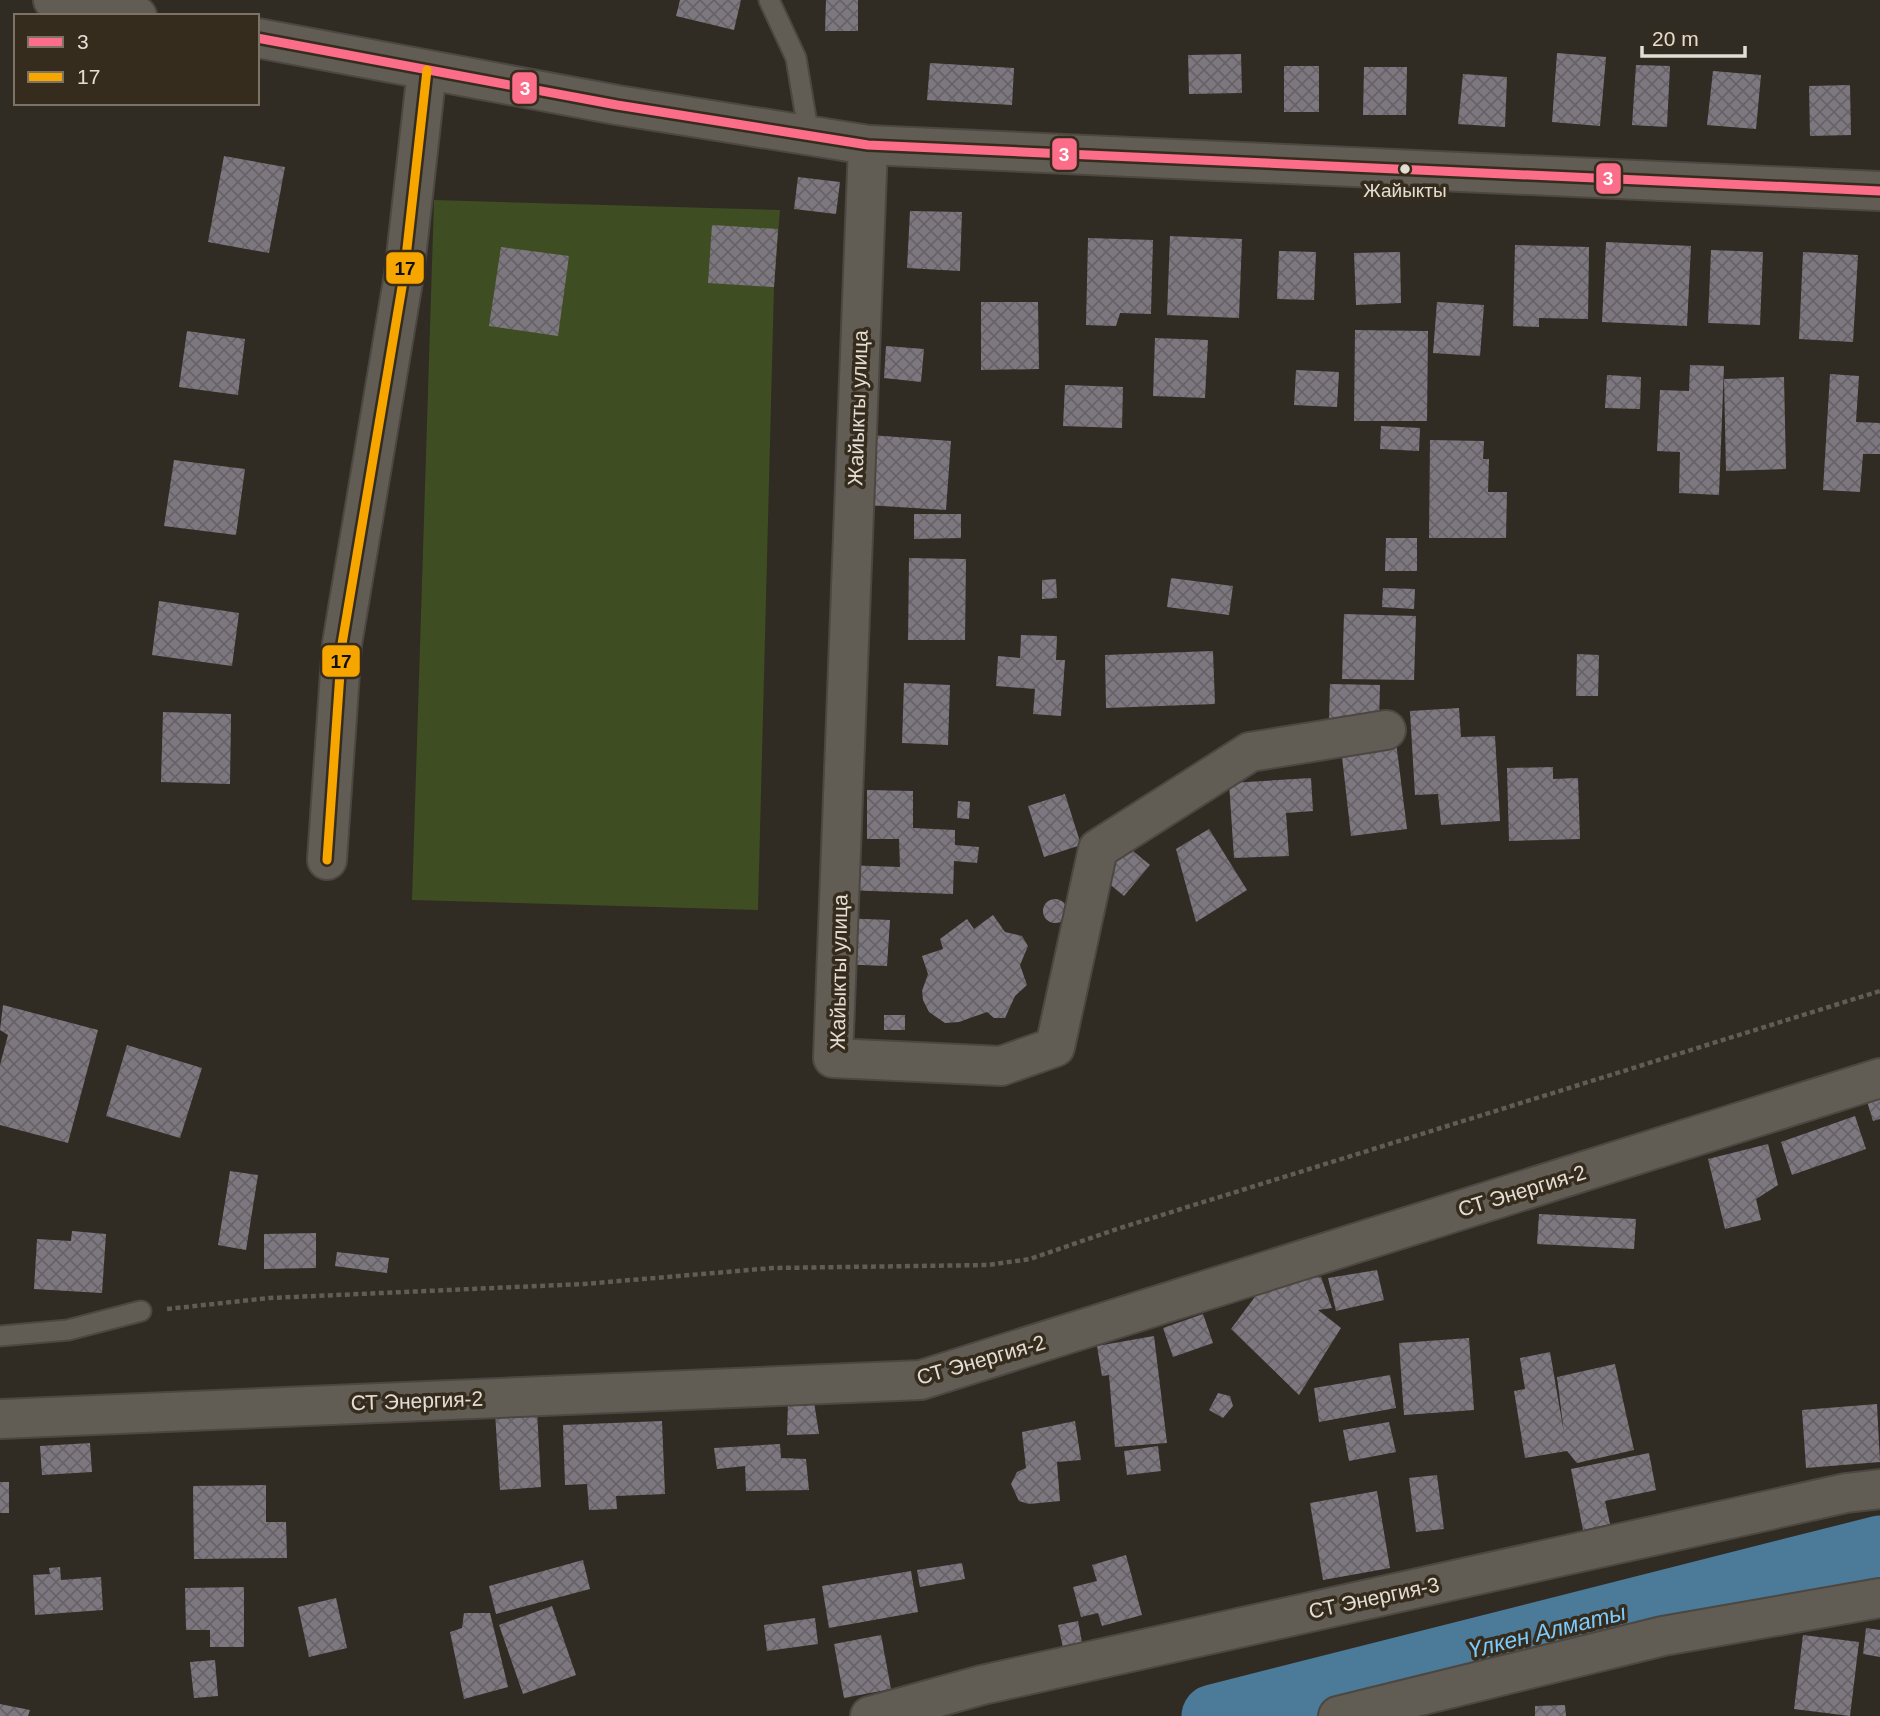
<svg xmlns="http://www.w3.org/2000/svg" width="1880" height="1716" font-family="Arial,sans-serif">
<defs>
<pattern id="building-cross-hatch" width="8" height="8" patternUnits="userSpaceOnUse" patternTransform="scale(1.75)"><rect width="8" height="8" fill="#7d787f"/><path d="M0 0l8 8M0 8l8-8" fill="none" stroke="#666266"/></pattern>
</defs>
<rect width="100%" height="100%" fill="#302b23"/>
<path fill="#3e4d22" d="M434 200 780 210 774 287 758 910 412 900Z"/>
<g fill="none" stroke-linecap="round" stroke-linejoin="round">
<path stroke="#4c7b99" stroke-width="63" d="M1213 1716 1880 1547"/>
</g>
<g fill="url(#building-cross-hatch)">
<path d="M680 0H741L734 30 676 16Z"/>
<path d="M826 0H858V31H825Z"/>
<path d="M1557 53 1606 57 1600 126 1552 122Z"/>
<path d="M1241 54 1242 93 1189 94 1188 55Z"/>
<path d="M930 63 1014 68 1012 105 927 100Z"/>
<path d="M1636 65 1670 66 1667 127 1632 125Z"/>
<rect x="1284" y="66" width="35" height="46"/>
<path d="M1364 67H1407L1406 115H1363Z"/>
<path d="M1713 71 1761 75 1756 129 1707 125Z"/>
<path d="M1463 74 1507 77 1505 127 1458 124Z"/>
<path d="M1850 85 1851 135 1810 136 1809 86Z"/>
<path d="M224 156 285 167 269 253 208 242Z"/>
<path d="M798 177 840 182 836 214 794 209Z"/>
<path d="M910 211 962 212 960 271 907 268Z"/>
<path d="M712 225 778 229 774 287 708 283Z"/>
<path d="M1170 236 1242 239 1239 318 1167 315Z"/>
<path d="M1088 238 1153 240 1151 314 1120 313 1116 326 1086 325Z"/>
<path d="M1606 242 1691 246 1687 326 1602 322Z"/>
<path d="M1515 245 1589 247 1588 319 1539 318V327L1513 326Z"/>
<path d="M501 247 569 256 558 336 489 326Z"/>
<path d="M1711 250 1763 252 1760 325 1708 323Z"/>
<path d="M1279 251 1316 252 1314 300 1277 299Z"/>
<path d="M1400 252 1401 303 1356 305 1354 253Z"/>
<path d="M1803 252 1858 255 1853 342 1799 339Z"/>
<path d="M981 302H1038L1039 369 981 370Z"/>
<path d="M1437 302 1484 305 1480 356 1433 353Z"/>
<path d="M1355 330 1428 331 1427 421H1354Z"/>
<path d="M187 331 245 339 238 395 179 387Z"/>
<path d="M1155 338 1208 340 1205 398 1153 396Z"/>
<path d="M886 346 924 349 921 382 884 378Z"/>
<path d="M1690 365 1724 366 1719 495 1679 493 1680 452 1657 451 1660 390 1689 391Z"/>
<path d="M1296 370 1339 372 1337 407 1294 405Z"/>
<path d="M1830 374 1859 376 1856 422 1880 423V454H1863L1860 492 1823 490Z"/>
<path d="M1607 375 1641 377 1640 409 1605 408Z"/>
<path d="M1784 377 1786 469 1726 471 1724 379Z"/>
<path d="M1065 385 1123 387 1122 428 1063 426Z"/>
<path d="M1381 426 1420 428 1419 451 1380 449Z"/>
<path d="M870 435 951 441 946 510 866 505Z"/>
<path d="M1430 440 1484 441 1483 459H1489L1488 492H1507L1506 538H1429Z"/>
<path d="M174 460 245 469 236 535 164 526Z"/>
<path d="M914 514H961V538L914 539Z"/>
<path d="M1386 538H1417V571H1385Z"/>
<path d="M909 558 966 559 965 640H908Z"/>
<path d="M1171 578 1233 586 1229 615 1167 607Z"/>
<path d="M1056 579 1057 598 1042 599V580Z"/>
<path d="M1383 588 1415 589 1414 609 1382 607Z"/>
<path d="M159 601 239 613 232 666 152 655Z"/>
<path d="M1344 614 1416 616 1414 680 1342 679Z"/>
<path d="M1021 635 1057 636 1056 660H1065L1061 716 1033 714 1035 689 996 686 998 656 1020 658Z"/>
<path d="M1213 651 1215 704 1106 708 1105 655Z"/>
<path d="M1577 654 1599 655 1598 696H1576Z"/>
<path d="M904 683 950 685 948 745 902 743Z"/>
<path d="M1330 684 1380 685 1379 721 1329 720Z"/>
<path d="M1459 708 1461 737 1495 736 1500 821 1441 825 1438 794 1415 795 1410 711Z"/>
<path d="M163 712 231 714 230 784 161 782Z"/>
<path d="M1396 742 1407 829 1351 836 1341 748Z"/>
<path d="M1553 767V779L1578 778 1580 839 1509 841 1507 768Z"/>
<path d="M1311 778 1313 811 1286 813 1289 856 1234 858 1229 783Z"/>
<path d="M867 790 913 791V828L955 830V845L979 847 977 863 954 861 953 894 844 890V865L900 867 899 839H867Z"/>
<path d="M1065 794 1081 845 1044 857 1028 806Z"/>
<path d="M958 801 970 802 969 819 957 818Z"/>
<path d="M1209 829 1247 890 1196 922 1176 849Z"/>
<path d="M1127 846 1150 865 1124 896 1101 877Z"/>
<circle cx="1055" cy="911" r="12"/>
<path d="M993 915 1005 932 1022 936 1028 946 1020 965 1027 985 1015 996 1005 1018H994L987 1012 959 1022 945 1023 929 1012 923 1000 922 991 928 974 922 956 943 949 940 939 967 919 974 929Z"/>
<path d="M840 918 890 920 887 966 838 964Z"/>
<path d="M3 1005 98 1030 68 1143 0 1125V1065L8 1035 0 1030Z"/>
<rect x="884" y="1015" width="21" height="15"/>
<path d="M127 1045 202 1068 180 1138 106 1116Z"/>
<path d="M1880 1094V1119L1873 1121 1866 1098Z"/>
<path d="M1855 1116 1866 1149 1792 1175 1781 1142Z"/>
<path d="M1768 1144 1778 1185 1756 1199 1761 1220 1725 1229 1708 1159Z"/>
<path d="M230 1171 258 1175 246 1250 218 1245Z"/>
<path d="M1539 1214 1636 1219 1634 1249 1537 1244Z"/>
<path d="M72 1231 106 1234 102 1293 34 1289 37 1239 71 1241Z"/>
<path d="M316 1233V1268L264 1269V1234Z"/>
<path d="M337 1252 389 1258 387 1273 335 1266Z"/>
<path d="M1377 1270 1384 1300 1336 1311 1328 1278Z"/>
<path d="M1321 1277 1332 1308 1318 1310 1341 1328 1299 1395 1231 1329 1266 1282Z"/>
<path d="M1203 1314 1213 1343 1173 1357 1163 1328Z"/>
<path d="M1154 1336 1167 1443 1115 1447 1109 1375 1102 1376 1097 1346Z"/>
<path d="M1469 1338 1474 1410 1404 1415 1399 1343Z"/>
<path d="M1550 1352 1564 1433 1557 1377 1615 1364 1634 1450 1577 1463 1567 1451 1525 1458 1514 1391 1525 1389 1520 1358Z"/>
<path d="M1390 1375 1396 1408 1319 1422 1314 1388Z"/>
<path d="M1218 1393 1230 1396 1233 1406 1223 1418 1209 1410Z"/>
<path d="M788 1402H814L819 1434 787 1435Z"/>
<path d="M1877 1404 1880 1462 1806 1468 1802 1410Z"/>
<path d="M537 1410 541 1487 500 1490 495 1413Z"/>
<path d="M662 1421 665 1494 616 1496 617 1509 589 1510 587 1484 565 1485 563 1425Z"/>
<path d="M1075 1421 1081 1460 1057 1462 1060 1501 1029 1504 1019 1501 1011 1484 1017 1472 1026 1468 1022 1432Z"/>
<path d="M1389 1422 1396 1452 1349 1461 1343 1430Z"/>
<path d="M90 1443 92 1472 42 1475 40 1446Z"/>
<path d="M780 1444 781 1458 806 1459 809 1490 746 1491 745 1466 717 1469 714 1448Z"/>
<path d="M1158 1446 1161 1471 1127 1475 1124 1451Z"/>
<path d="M1649 1453 1656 1490 1605 1501 1610 1524 1583 1530 1571 1469Z"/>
<path d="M1437 1475 1444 1529 1416 1532 1409 1478Z"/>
<rect x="0" y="1482" width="9" height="31"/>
<path d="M266 1485V1522H286L287 1558 194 1559 193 1486Z"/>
<path d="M1377 1491 1390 1568 1323 1580 1310 1503Z"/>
<path d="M1126 1555 1142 1615 1102 1626 1098 1613 1081 1617 1073 1587 1097 1581 1092 1565Z"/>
<path d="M583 1560 590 1589 496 1614 489 1586Z"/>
<path d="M962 1563 965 1579 920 1587 917 1570Z"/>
<path d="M60 1567 61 1580 101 1577 103 1610 35 1615 33 1575 50 1574 49 1568Z"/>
<path d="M911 1571 918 1612 829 1628 822 1586Z"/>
<path d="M244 1587V1647H210V1630H186L185 1588Z"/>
<path d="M336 1598 347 1648 309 1657 298 1607Z"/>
<path d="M552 1606 576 1675 523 1694 499 1625Z"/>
<path d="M464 1613H490L508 1687 464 1699 450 1632 462 1628Z"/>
<path d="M815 1618 818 1644 767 1651 764 1625Z"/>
<path d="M1078 1621 1083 1648 1064 1652 1058 1625Z"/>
<path d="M1866 1628 1880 1630V1657L1863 1654Z"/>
<path d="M881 1635 891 1689 844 1698 834 1644Z"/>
<path d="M1803 1635 1859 1642 1850 1716 1794 1709Z"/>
<path d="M215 1660 218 1696 194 1698 190 1662Z"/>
<path d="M0 1704 30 1710 28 1716H0Z"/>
<path d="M1565 1705 1566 1716H1535V1706Z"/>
</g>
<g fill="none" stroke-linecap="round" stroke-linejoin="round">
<g stroke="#4c4740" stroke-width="23">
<g id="service">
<path d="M769 0 796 58 809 136"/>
<path d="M0 1336 68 1330 141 1311"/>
</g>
</g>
<g stroke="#4c4740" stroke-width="42">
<g id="minor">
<path d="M868 145 833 1058 1001 1066 1055 1047 1098 849 1250 752 1386 730"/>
<path d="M327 860 342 644 404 275 427 70"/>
<path d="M0 1419 921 1380 1880 1078"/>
<path d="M870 1716 982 1685 1846 1493 1880 1489"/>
<path d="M1338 1716 1663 1636 1880 1598"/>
</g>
</g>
<g stroke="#4c4740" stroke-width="42">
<g id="tertiary">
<path d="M53 0 137 16"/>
<path d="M257 38 617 105 868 145 1880 191"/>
</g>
</g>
<path stroke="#605c56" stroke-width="4.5" stroke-dasharray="5 3.5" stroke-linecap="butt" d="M167 1309 269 1298 584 1284 773 1268 988 1265 1030 1259 1117 1229 1880 991"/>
<use href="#service" stroke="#615d55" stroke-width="19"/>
<use href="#minor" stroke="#615d55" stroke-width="38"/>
<use href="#tertiary" stroke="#615d55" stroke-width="38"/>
<g stroke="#362c1d" stroke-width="14">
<path id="bus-1" d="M257 38 617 105 868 145 1880 191"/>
</g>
<g stroke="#362c1d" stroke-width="14">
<path id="bus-2" d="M327 860 342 644 404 275 427 70"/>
</g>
<use href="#bus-1" stroke="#fb6d88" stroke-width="9"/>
<use href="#bus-2" stroke="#f7a600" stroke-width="9"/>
</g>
<circle fill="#e4ddd4" stroke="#362c1d" stroke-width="2.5" cx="1405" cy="169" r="6"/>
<g text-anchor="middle" stroke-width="7" stroke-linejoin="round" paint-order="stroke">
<g font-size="19" fill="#e4ddd4" stroke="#362c1d">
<text x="1405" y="197">Жайыкты</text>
</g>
<g font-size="21" fill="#e4ddd4" stroke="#362c1d">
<text transform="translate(858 408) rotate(-88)" y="7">Жайыкты улица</text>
<text transform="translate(839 972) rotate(-89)" y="7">Жайыкты улица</text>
<text transform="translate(1522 1191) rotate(-17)" y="7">СТ Энергия-2</text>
<text transform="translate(981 1360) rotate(-16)" y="7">СТ Энергия-2</text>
<text transform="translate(417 1401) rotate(-2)" y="7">СТ Энергия-2</text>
<text transform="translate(1374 1598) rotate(-12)" y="7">СТ Энергия-3</text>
</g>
<g font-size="23" font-style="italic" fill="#7ccbfe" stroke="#362c1d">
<text transform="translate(1547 1631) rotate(-14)" y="8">Үлкен Алматы</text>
</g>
</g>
<g stroke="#362c1d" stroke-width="2.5">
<rect x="511" y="71" width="27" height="34" rx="7" fill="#fb6d88"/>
<rect x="1051" y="137" width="27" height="34" rx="7" fill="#fb6d88"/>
<rect x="1595" y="162" width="27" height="33" rx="7" fill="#fb6d88"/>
<rect x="385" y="251" width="40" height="34" rx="7" fill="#f7a600"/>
<rect x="321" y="644" width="40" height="34" rx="7" fill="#f7a600"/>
</g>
<g font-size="19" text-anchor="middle" font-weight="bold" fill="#fff">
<text x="525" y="95">3</text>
<text x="1064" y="161">3</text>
<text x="1608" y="185">3</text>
</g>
<g font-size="19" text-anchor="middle" font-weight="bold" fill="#111">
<text x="405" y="275">17</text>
<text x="341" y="668">17</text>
</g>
<rect x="14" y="14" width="245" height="91" fill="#362c1d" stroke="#7c7366" stroke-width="2"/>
<rect x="28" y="37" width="35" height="10" fill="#fb6d88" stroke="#7c7366" stroke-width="2"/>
<text x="77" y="49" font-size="21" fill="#e4ddd4">3</text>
<rect x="28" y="72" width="35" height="10" fill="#f7a600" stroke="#7c7366" stroke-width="2"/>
<text x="77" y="84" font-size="21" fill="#e4ddd4">17</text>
<path d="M1642 46v10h103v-10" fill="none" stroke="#e4ddd4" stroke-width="3.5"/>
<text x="1652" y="46" font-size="21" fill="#e4ddd4" stroke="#362c1d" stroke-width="5" paint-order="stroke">20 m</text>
</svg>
